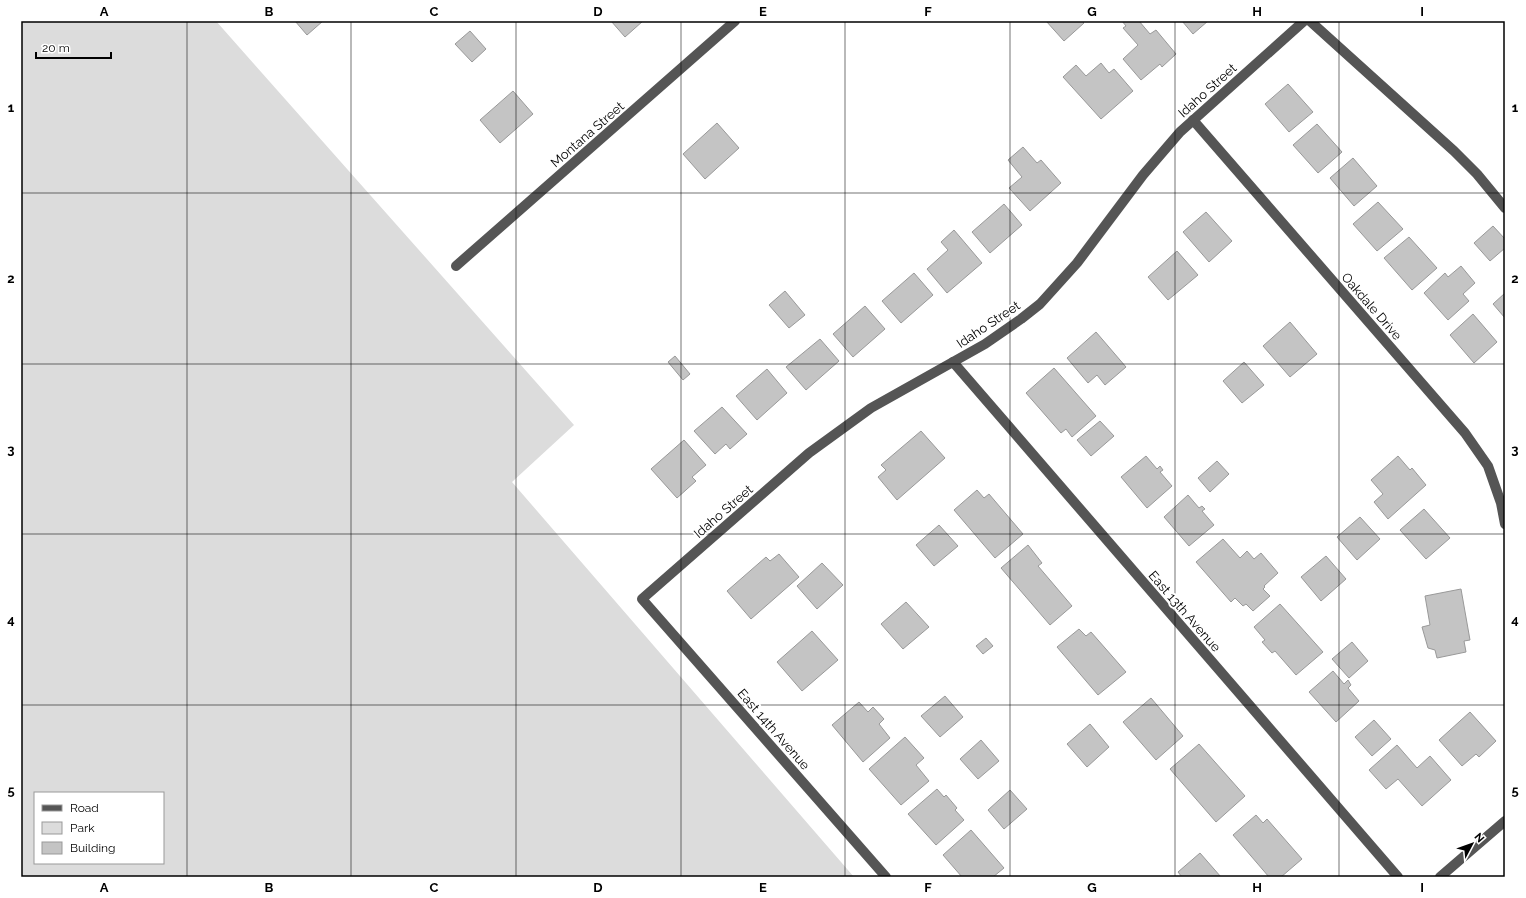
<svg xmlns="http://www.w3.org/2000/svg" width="1526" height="898" font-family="Raleway,sans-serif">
<rect width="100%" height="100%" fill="#fff"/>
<path fill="#dcdcdc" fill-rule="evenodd" d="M21 21H216L574 425 512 482 854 877H21ZM35 793H163V863H35Z"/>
<g fill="#c4c4c4" stroke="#999">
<path d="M295 21H323L307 35Z"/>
<path d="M611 21H643L625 37Z"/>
<path d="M1046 21H1082L1084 23 1064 41Z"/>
<path d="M1122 21H1139L1150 34 1156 30 1176 54 1162 67 1160 64 1141 80 1123 59 1138 45 1123 28 1126 26Z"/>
<path d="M1182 21H1208L1193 34Z"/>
<path d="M470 31 486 49 472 62 455 44Z"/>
<path d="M1101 63 1109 73 1114 69 1133 91 1101 119 1063 77 1076 65 1086 76Z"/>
<path d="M1288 84 1313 112 1289 132 1265 104Z"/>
<path d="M513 91 533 114 500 143 480 120Z"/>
<path d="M717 123 739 148 705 179 683 154Z"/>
<path d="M1317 124 1342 152 1318 173 1293 145Z"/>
<path d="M1023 147 1037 163 1041 160 1061 183 1030 211 1009 188 1022 177 1008 160Z"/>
<path d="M1353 158 1377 186 1354 206 1330 178Z"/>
<path d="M1378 202 1403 229 1377 251 1353 224Z"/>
<path d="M1004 204 1022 225 990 253 972 232Z"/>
<path d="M1206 212 1232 241 1209 262 1183 232Z"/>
<path d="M1493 226 1505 239V248L1490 261 1474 243Z"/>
<path d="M954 230 982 263 947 293 927 269 948 250 941 242Z"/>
<path d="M1409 237 1437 268 1412 290 1384 258Z"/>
<path d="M1177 251 1198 275 1168 300 1148 277Z"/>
<path d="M1461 266 1475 283 1463 294 1469 301 1448 320 1424 293 1445 273 1448 277Z"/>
<path d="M914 273 933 295 901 323 882 301Z"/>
<path d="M785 291 805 315 789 328 769 305Z"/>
<path d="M1505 293V318L1493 304Z"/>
<path d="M865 306 885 329 853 357 833 334Z"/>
<path d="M1473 314 1497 342 1474 363 1450 335Z"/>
<path d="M1290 322 1317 354 1290 377 1263 346Z"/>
<path d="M1096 332 1126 367 1105 385 1097 375 1088 383 1067 358Z"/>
<path d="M820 339 839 361 806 390 786 367Z"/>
<path d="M675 356 690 374 683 380 668 362Z"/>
<path d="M1244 362 1264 385 1242 403 1223 381Z"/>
<path d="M1054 368 1096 416 1072 437 1066 429 1061 433 1026 393Z"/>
<path d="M767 369 787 393 757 420 736 396Z"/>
<path d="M722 407 747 434 730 449 726 444 715 454 694 431Z"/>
<path d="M1100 421 1114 436 1091 456 1077 440Z"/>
<path d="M921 431 945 458 897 500 878 477 886 470 881 465Z"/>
<path d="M684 440 706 465 692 477 696 481 677 498 651 469Z"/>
<path d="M1146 456 1157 469 1160 466 1163 470 1160 472 1172 486 1147 508 1121 477Z"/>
<path d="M1398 456 1410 470 1412 468 1426 485 1388 519 1374 502 1383 494 1371 480Z"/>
<path d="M1217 461 1229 474 1210 492 1198 478Z"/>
<path d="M977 490 984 498 989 494 1023 534 995 558 954 510Z"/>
<path d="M1188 495 1199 508 1202 506 1205 509 1202 511 1214 525 1189 546 1164 517Z"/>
<path d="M1424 509 1450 538 1426 559 1400 530Z"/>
<path d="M1360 517 1380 539 1357 560 1337 537Z"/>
<path d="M939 525 958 546 934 566 916 545Z"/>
<path d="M1223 539 1240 558 1247 551 1254 559 1261 553 1278 573 1264 586 1265 587 1263 589 1270 596 1253 611 1246 604 1243 606 1235 598 1231 602 1196 562Z"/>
<path d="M1028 545 1042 563 1038 566 1072 606 1050 625 1001 568Z"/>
<path d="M779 554 799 577 751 619 727 591 766 557 770 561Z"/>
<path d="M1326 556 1346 579 1321 601 1301 577Z"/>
<path d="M822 563 843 585 817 609 797 586Z"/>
<path d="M1461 589 1470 640 1464 641 1466 652 1437 658 1435 650 1428 648 1422 627 1430 625 1425 596Z"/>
<path d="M906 602 929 627 903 649 881 624Z"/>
<path d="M1280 604 1323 652 1296 675 1275 651 1272 653 1262 642 1265 640 1254 627Z"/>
<path d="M1079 629 1086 636 1091 632 1126 672 1098 695 1057 647Z"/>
<path d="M812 631 838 660 802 691 777 662Z"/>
<path d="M986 638 993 646 983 654 976 646Z"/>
<path d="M1352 642 1368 661 1349 678 1332 659Z"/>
<path d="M1333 671 1344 684 1348 680 1351 685 1348 688 1359 701 1336 722 1309 692Z"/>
<path d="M945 696 963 717 940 737 921 716Z"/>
<path d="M1151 698 1183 736 1156 760 1123 722Z"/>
<path d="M859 702 868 712 873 707 884 719 879 724 890 738 863 762 832 725Z"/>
<path d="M1470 712 1496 741 1479 757 1476 754 1462 766 1439 740Z"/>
<path d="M1374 720 1391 739 1372 756 1355 737Z"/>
<path d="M1090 724 1109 747 1087 767 1067 744Z"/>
<path d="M905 737 924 758 916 765 929 781 901 805 869 769Z"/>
<path d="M981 740 999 761 978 779 960 759Z"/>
<path d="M1199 744 1245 796 1216 822 1170 769Z"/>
<path d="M1397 745 1417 768 1430 756 1451 780 1422 806 1398 779 1386 789 1369 770Z"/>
<path d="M937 789 944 797 946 795 957 808 955 810 964 820 936 845 908 814Z"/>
<path d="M1010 790 1027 809 1004 829 988 810Z"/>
<path d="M1256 815 1263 823 1267 819 1302 859 1281 877H1269L1233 835Z"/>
<path d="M971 830 1004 868 993 877H962L943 855Z"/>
<path d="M1200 853 1221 877H1182L1178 872Z"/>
</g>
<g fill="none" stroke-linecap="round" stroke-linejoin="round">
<g stroke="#555" stroke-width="10">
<path d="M1310 21 1454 151 1477 174 1505 208"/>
<path d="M1193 120 1465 433 1488 466 1501 503 1505 524"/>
<path d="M456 266 735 21"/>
<path d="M953 362 1398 877"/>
<path d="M886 877 642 599 809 453 871 408 985 344 1021 319 1040 304 1077 263 1143 175 1180 132 1304 21"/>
<path d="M1440 877 1505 821"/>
</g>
</g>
<path fill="none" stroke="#000" stroke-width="1" stroke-opacity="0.55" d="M187 21V877M351 21V877M516 21V877M681 21V877M845 21V877M1010 21V877M1175 21V877M1339 21V877M21 193H1505M21 364H1505M21 534H1505M21 705H1505"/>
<g text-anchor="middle" stroke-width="4" stroke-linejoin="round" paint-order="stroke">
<g font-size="13" fill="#000" stroke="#fff">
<text transform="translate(1207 90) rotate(-42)" y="5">Idaho Street</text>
<text transform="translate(587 134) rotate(-41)" y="5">Montana Street</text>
<text transform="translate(1372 306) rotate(49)" y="5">Oakdale Drive</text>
<text transform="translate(988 324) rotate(-34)" y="5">Idaho Street</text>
<text transform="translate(723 511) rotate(-41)" y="5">Idaho Street</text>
<text transform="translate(1185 611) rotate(49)" y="5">East 13th Avenue</text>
<text transform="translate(774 729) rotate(49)" y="5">East 14th Avenue</text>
</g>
</g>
<rect width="1526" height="898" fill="none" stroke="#ffffff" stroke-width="44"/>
<rect x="34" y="792" width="130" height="72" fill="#ffffff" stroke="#999999"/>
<rect x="42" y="805" width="20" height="6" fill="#555555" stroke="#999999"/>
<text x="70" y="812" font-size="12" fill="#000000">Road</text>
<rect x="42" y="822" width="20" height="12" fill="#dcdcdc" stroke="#999999"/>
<text x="70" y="832" font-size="12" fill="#000000">Park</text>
<rect x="42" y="842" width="20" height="12" fill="#c4c4c4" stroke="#999999"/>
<text x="70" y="852" font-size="12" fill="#000000">Building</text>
<g transform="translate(1472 844) rotate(49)" stroke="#ffffff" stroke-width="3" paint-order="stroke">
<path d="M0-3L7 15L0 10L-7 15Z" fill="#000000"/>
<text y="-6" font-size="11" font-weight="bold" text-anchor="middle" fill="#000000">N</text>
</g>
<path d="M36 52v6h75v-6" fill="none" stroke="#000000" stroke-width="2"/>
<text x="42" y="52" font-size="12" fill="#000000" stroke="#ffffff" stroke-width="3" paint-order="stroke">20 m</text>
<rect x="22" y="22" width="1482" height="854" fill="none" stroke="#000" stroke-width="1.5"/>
<g font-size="13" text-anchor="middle" font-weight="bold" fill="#000">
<text x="104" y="16">A</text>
<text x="269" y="16">B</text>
<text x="434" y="16">C</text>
<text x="598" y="16">D</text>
<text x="763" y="16">E</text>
<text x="928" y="16">F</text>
<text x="1092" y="16">G</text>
<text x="1257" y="16">H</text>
<text x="1422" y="16">I</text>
<text x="11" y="112">1</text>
<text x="1515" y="112">1</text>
<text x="11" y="283">2</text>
<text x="1515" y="283">2</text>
<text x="11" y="454">3</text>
<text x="1515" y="454">3</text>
<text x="11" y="624">4</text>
<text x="1515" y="624">4</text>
<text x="11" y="795">5</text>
<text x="1515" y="795">5</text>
<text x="104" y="892">A</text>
<text x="269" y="892">B</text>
<text x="434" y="892">C</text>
<text x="598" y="892">D</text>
<text x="763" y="892">E</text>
<text x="928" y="892">F</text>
<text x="1092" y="892">G</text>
<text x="1257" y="892">H</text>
<text x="1422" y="892">I</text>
</g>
</svg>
